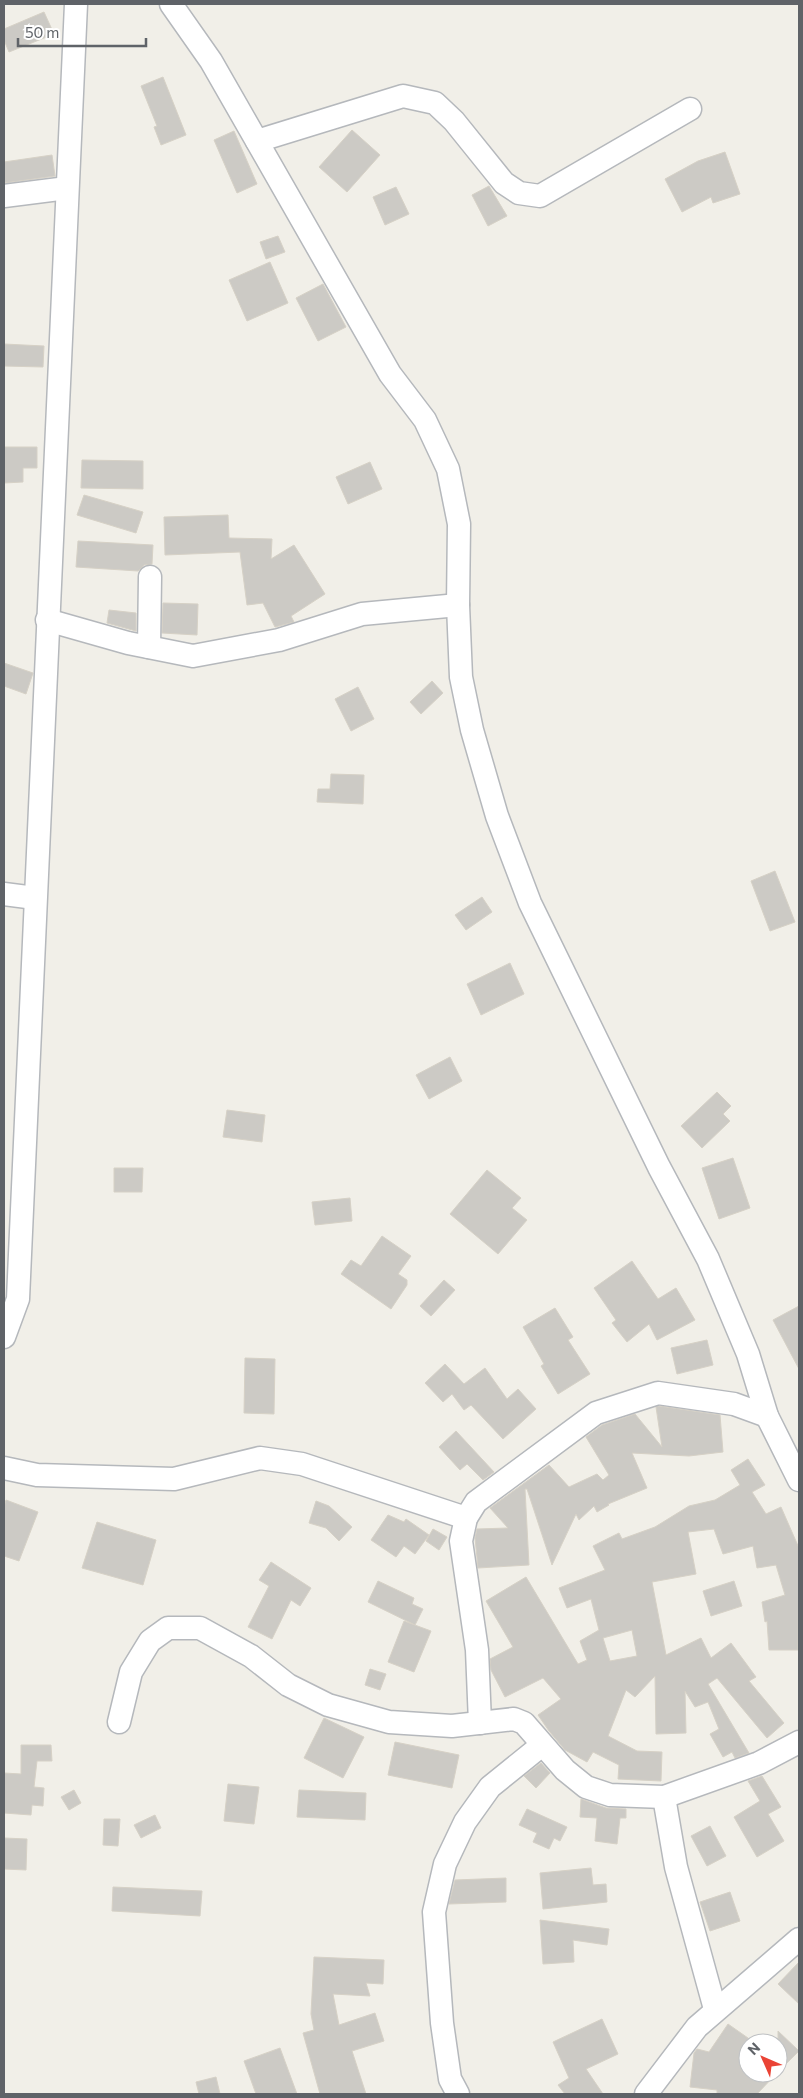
<svg xmlns="http://www.w3.org/2000/svg" width="803" height="2098" font-family="Commissioner,sans-serif">
<rect width="100%" height="100%" fill="#f1efe8"/>
<g fill="#cccac5" stroke="#d6d1c6" fill-rule="evenodd">
<path d="M44 12 54 34 9 52 4 40V29Z"/>
<path d="M163 77 186 135 161 145 154 127 157 126 141 86Z"/>
<path d="M352 130 380 155 347 192 319 167Z"/>
<path d="M234 131 257 184 237 193 214 140Z"/>
<path d="M725 152 740 194 713 203 711 197 682 212 665 179 698 161Z"/>
<path d="M52 155 55 176 4 183V162Z"/>
<path d="M489 186 507 216 488 226 472 195Z"/>
<path d="M396 187 409 214 385 225 373 197Z"/>
<path d="M278 236 285 252 266 259 260 242Z"/>
<path d="M270 262 288 303 247 321 229 280Z"/>
<path d="M323 284 346 327 318 341 296 298Z"/>
<path d="M4 344 44 346 43 367 4 366Z"/>
<path d="M4 447H37V468H23V482L4 483Z"/>
<path d="M82 460 143 461V489L81 488Z"/>
<path d="M370 462 382 489 348 504 336 477Z"/>
<path d="M84 495 143 512 136 533 77 515Z"/>
<path d="M228 515 229 538 272 539 271 559 294 545 325 594 291 616 294 622 275 627 263 603 247 605 240 552 165 555 164 517Z"/>
<path d="M78 541 153 545 152 564 144 565 138 571 76 567Z"/>
<path d="M163 603 198 604 197 635 162 633Z"/>
<path d="M109 610 136 613V631L107 623Z"/>
<path d="M4 663 33 673 26 694 4 686Z"/>
<path d="M432 681 443 693 421 714 410 702Z"/>
<path d="M358 687 374 719 351 731 335 699Z"/>
<path d="M331 774 364 775 363 804 317 802 318 789H330Z"/>
<path d="M775 871 795 922 770 931 751 881Z"/>
<path d="M482 897 492 912 466 930 455 915Z"/>
<path d="M510 963 524 994 481 1015 467 984Z"/>
<path d="M450 1057 462 1081 429 1099 416 1075Z"/>
<path d="M717 1092 731 1106 723 1114 730 1121 702 1148 681 1126Z"/>
<path d="M227 1110 265 1115 262 1142 223 1137Z"/>
<path d="M733 1158 750 1208 719 1219 702 1168Z"/>
<path d="M114 1168H143L142 1192H114Z"/>
<path d="M487 1170 521 1198 512 1208 527 1220 498 1254 450 1214Z"/>
<path d="M350 1198 352 1221 315 1225 312 1202Z"/>
<path d="M382 1236 411 1256 398 1274 407 1280V1285L391 1309 341 1274 351 1260 361 1266Z"/>
<path d="M632 1261 658 1299 676 1288 695 1320 657 1340 649 1324 627 1342 612 1323 616 1320 594 1288Z"/>
<path d="M444 1280 455 1290 431 1316 420 1306Z"/>
<path d="M799 1306V1369L773 1320Z"/>
<path d="M555 1308 573 1337 568 1340 590 1374 558 1394 541 1366 544 1364 523 1327Z"/>
<path d="M707 1340 713 1365 677 1374 671 1348Z"/>
<path d="M245 1358 275 1359 274 1414 244 1413Z"/>
<path d="M445 1364 464 1384 485 1368 507 1399 518 1389 536 1409 503 1439 471 1405 464 1410 452 1394 443 1402 425 1383Z"/>
<path d="M659 1406 720 1415 723 1452 689 1456 632 1453 647 1488 608 1504 609 1505 597 1512 594 1506 579 1520 576 1514 552 1565 527 1489H525L529 1565 478 1568 475 1538 477 1529 508 1528 490 1508 549 1465 569 1487 597 1474 603 1480 609 1475 586 1437 602 1425 635 1414 662 1447 656 1407Z"/>
<path d="M456 1431 494 1472 483 1480 467 1464 460 1470 439 1447Z"/>
<path d="M748 1459 765 1485 752 1492 766 1514 781 1507 799 1548 798 1650H769L767 1621 765 1622 762 1602 785 1595 776 1565 757 1568 753 1546 723 1554 714 1529 688 1532 696 1574 652 1582 666 1655 701 1638 711 1658 731 1643 756 1677 749 1681 784 1723 767 1738 717 1678 708 1684 749 1753 735 1758 732 1752 723 1757 710 1734 719 1729 708 1702 695 1707 685 1691 686 1733 656 1734 655 1676 635 1697 626 1690 608 1736 637 1751 662 1752 661 1781 618 1779 619 1765 593 1752 587 1762 565 1750 549 1731 538 1715 561 1699 543 1678 505 1697 491 1670 490 1659 513 1647 486 1601 526 1577 578 1664 587 1660 580 1641 599 1630 591 1599 567 1608 559 1588 605 1570 593 1546 619 1533 622 1539 655 1527 689 1506 715 1500 740 1485 731 1470ZM632 1630 637 1656 610 1661 603 1638Z"/>
<path d="M6 1500 38 1512 19 1561 4 1556V1507Z"/>
<path d="M316 1501 329 1506 352 1527 339 1541 326 1528 309 1523Z"/>
<path d="M388 1515 404 1522 406 1519 429 1535 415 1554 404 1546 396 1557 371 1540Z"/>
<path d="M97 1522 156 1540 143 1585 82 1568Z"/>
<path d="M433 1529 447 1537 439 1550 426 1541Z"/>
<path d="M271 1562 311 1588 300 1606 291 1600 272 1639 248 1627 269 1586 259 1580Z"/>
<path d="M378 1581 414 1598 412 1604 423 1609 415 1625 368 1602Z"/>
<path d="M734 1581 742 1606 711 1616 703 1591Z"/>
<path d="M404 1621 431 1631 414 1672 388 1662Z"/>
<path d="M370 1669 386 1674 380 1690 365 1685Z"/>
<path d="M324 1718 364 1737 343 1778 304 1758Z"/>
<path d="M395 1742 459 1755 452 1788 388 1775Z"/>
<path d="M21 1745H51L52 1761H37L34 1787 44 1788 43 1806 32 1805 31 1815 4 1813V1773L21 1774Z"/>
<path d="M541 1763 550 1773 536 1788 524 1776Z"/>
<path d="M762 1776 781 1807 768 1814 784 1841 757 1857 734 1817 760 1801 748 1781Z"/>
<path d="M228 1784 259 1787 254 1824 224 1821Z"/>
<path d="M74 1790 81 1803 69 1810 61 1797Z"/>
<path d="M299 1790 366 1793 365 1820 297 1817Z"/>
<path d="M581 1799 606 1808 626 1809V1818H620L617 1844 595 1841 597 1818 580 1817Z"/>
<path d="M527 1809 567 1827 560 1841 554 1838 549 1849 533 1842 537 1833 519 1825Z"/>
<path d="M155 1815 161 1828 141 1838 134 1825Z"/>
<path d="M104 1819H120L118 1846 103 1845Z"/>
<path d="M710 1826 726 1856 707 1866 691 1836Z"/>
<path d="M4 1838 27 1839 26 1870 4 1869Z"/>
<path d="M591 1868 593 1885 606 1884 607 1902 543 1909 540 1873Z"/>
<path d="M506 1878V1902L449 1904 455 1880Z"/>
<path d="M113 1887 202 1891 200 1916 112 1911Z"/>
<path d="M730 1892 740 1921 710 1931 700 1902Z"/>
<path d="M540 1920 609 1929 607 1945 573 1940 574 1962 543 1964Z"/>
<path d="M314 1957 384 1960 383 1984 366 1983 370 1996 333 1994 339 2025 375 2013 384 2041 352 2051 366 2094H320L303 2033 314 2030 311 2014Z"/>
<path d="M799 1962V2004L778 1984Z"/>
<path d="M602 2019 618 2054 586 2069 603 2094H565L558 2085 569 2078 553 2042Z"/>
<path d="M728 2024 748 2038V2073H777L757 2094H717V2090L690 2087 694 2053 697 2049 709 2052Z"/>
<path d="M778 2031 799 2051 778 2072Z"/>
<path d="M280 2048 297 2094H256L244 2061Z"/>
<path d="M216 2077 220 2094H199L196 2082Z"/>
</g>
<g fill="none" stroke-linecap="round" stroke-linejoin="round">
<g stroke="#b5b8bc" stroke-width="25">
<g id="minor">
<path d="M171 4 211 61 390 374 425 420 448 469 459 524 458 605 461 677 472 730 497 816 530 903 659 1167 708 1259 748 1354 767 1416 799 1480"/>
<path d="M257 141 403 96 435 103 454 121 504 183 519 193 540 196 690 109"/>
<path d="M4 196 67 188"/>
<path d="M47 620 128 643 193 656 279 640 362 614 458 605"/>
<path d="M149 647 150 577"/>
<path d="M4 894 35 898"/>
<path d="M4 1337 18 1299 76 4"/>
<path d="M4 1468 37 1475 174 1479 260 1458 302 1464 466 1518"/>
<path d="M119 1722 131 1672 150 1641 168 1628H200L251 1656 288 1685 328 1705 389 1722 452 1726 514 1719 524 1723 565 1770 586 1787 610 1795 664 1797 759 1763 799 1742"/>
<path d="M480 1723 477 1650 461 1541 466 1518 476 1502 596 1413 658 1393 734 1404 767 1416"/>
<path d="M664 1797 676 1867 715 2009"/>
<path d="M458 2094 450 2079 442 2023 434 1912 445 1864 465 1822 490 1787 542 1745"/>
<path d="M646 2094 697 2027 799 1939"/>
</g>
</g>
<use href="#minor" stroke="#fff" stroke-width="22"/>
</g>
<rect width="803" height="2098" fill="none" stroke="#5f6368" stroke-width="10"/>
<g transform="translate(763 2058) rotate(315)"><circle r="24" fill="#ffffff" stroke="#bfc1c3"/>
<path d="M0-4L9 19L0 12L-9 19Z" fill="#ea4335"/>
<text y="-8" font-size="14" font-weight="bold" text-anchor="middle" fill="#5f6368">N</text>
</g>
<path d="M18 38v8h128v-8" fill="none" stroke="#5f6368" stroke-width="2.5"/>
<text x="25" y="38" font-size="15" fill="#5f6368" stroke="#ffffff" stroke-width="4" paint-order="stroke">50 m</text>
</svg>
